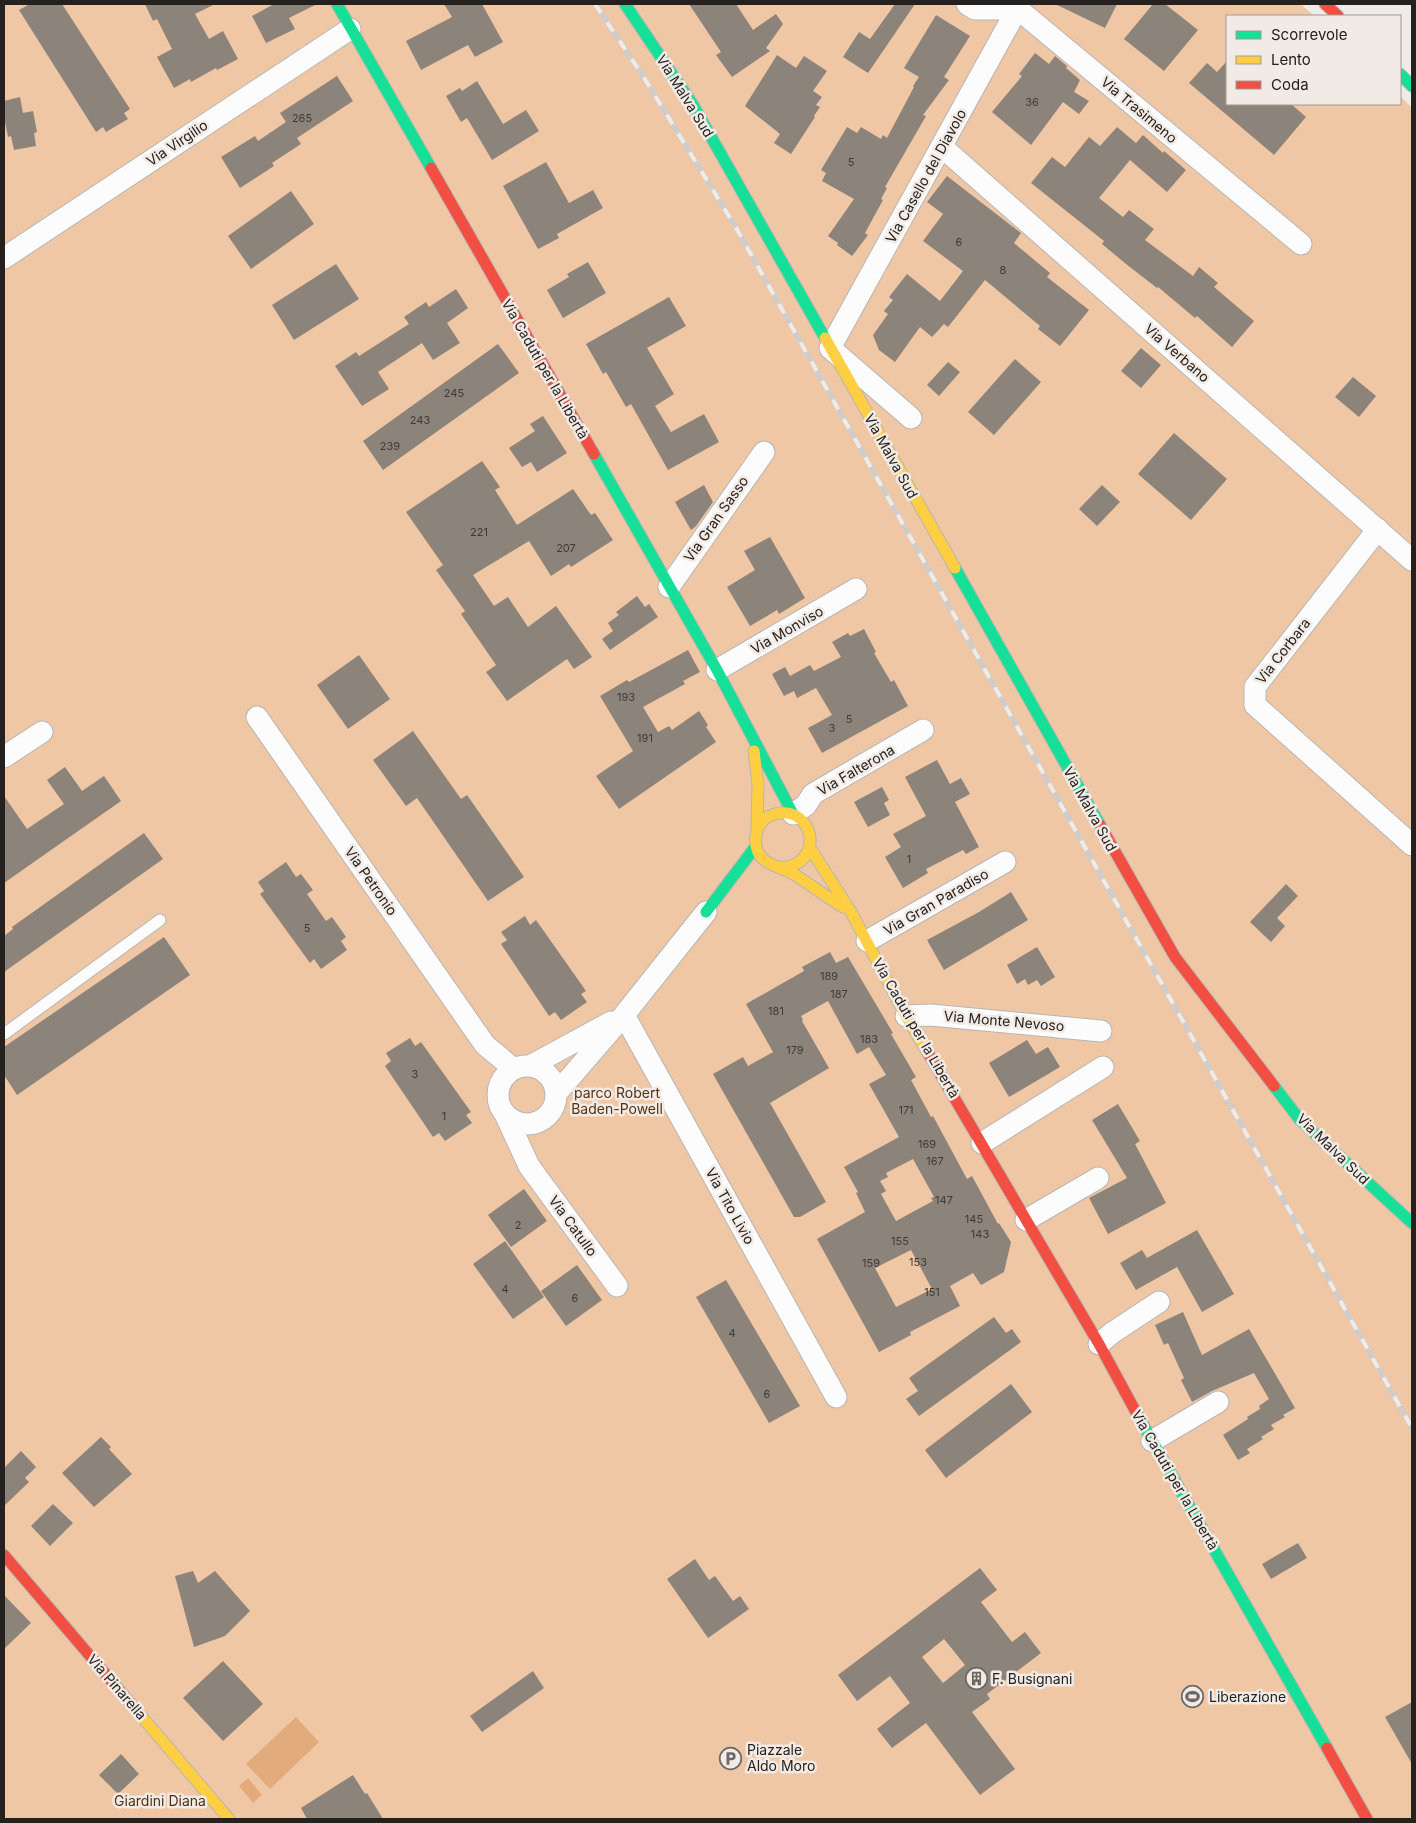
<svg xmlns="http://www.w3.org/2000/svg" width="1416" height="1823" font-family="Inter,sans-serif">
	<style>
		.green { fill: #f0c7a5 }
		.water { fill: #e1ab7b }
		.building { fill: #8c837a; fill-rule: evenodd }
		.lines { fill: none; stroke-linecap: round; stroke-linejoin: round }
		.lane-casing { stroke: #b8b5b3; stroke-width: 13 }
		.street-casing { stroke: #b8b5b3; stroke-width: 23 }
		.fast-casing { stroke: #b8b5b3; stroke-width: 13 }
		.slow-casing { stroke: #b8b5b3; stroke-width: 13 }
		.jam-casing { stroke: #b8b5b3; stroke-width: 13 }
		.lane { stroke: #fcfcfc; stroke-width: 11 }
		.street { stroke: #fcfcfc; stroke-width: 21 }
		.fast { stroke: #16e098; stroke-width: 11 }
		.slow { stroke: #ffcf43; stroke-width: 11 }
		.jam { stroke: #f24e42; stroke-width: 11 }
		.rail-casing { stroke: #cfcdcc; stroke-width: 5.5 }
		.rail { stroke: #f2eae4; stroke-width: 4; stroke-dasharray: 11; stroke-linecap: butt }
		.labels { text-anchor: middle; stroke-width: 5; stroke-linejoin: round; paint-order: stroke }
		.number-label { font-size: 11px; fill: #3e3a36 }
		.street-label { font-size: 14px; fill: #24211f; stroke: #f2eae4 }
		.park-label { font-size: 14px; fill: #523216; stroke: #f2eae4 }
		.poi-label { font-size: 14px; fill: #24211f; stroke: #f2eae4; text-anchor: start }
	</style>
	<rect width="100%" height="100%" fill="#eeebe8"/>
	<!-- green -->
	<path class="green" d="M4,4h1297l13,12h-87v88h173v-8l12,12v1711h-1408z"/>
	<!-- water -->
	<path class="water" d="M296,1717l23,25 -49,47 -24,-25z
		M248,1778l14,17 -9,8 -14,-17z"/>
	<!-- building -->
	<path class="building" d="M30,4h32l68,105 -6,4 4,6 -22,13 -3,-5 -7,5 -77,-122z
		M145,4h70l-20,10 14,25 14,-8 15,28 -21,11 -1,-2 -25,14 -1,-3 -16,9 -17,-31 15,-8 -15,-30 -4,2z
		M274,4h43l-28,14 6,11 -29,14 -14,-27z
		M444,4h38l21,38 -28,15 -7,-12 -47,25 -15,-29 46,-24z
		M689,4h47l17,26 23,-16 7,10 -17,24 4,3 -38,26 -16,-22 5,-3z
		M895,4h20l-47,69 -25,-16 16,-25 11,7z
		M1055,4h62l-12,24z
		M1153,4h12l33,26 -34,41 -40,-32z
		M936,15l34,21 -26,41 5,3 -26,35 3,1 -41,71 2,1 -6,11 2,1 -18,33 3,2 -16,21 -15,-11 1,-2 -10,-7 26,-37 -32,-18 4,-8 -5,-3 26,-43 10,6 4,-6 20,12 2,-4 4,3 27,-51 -1,-1 6,-9 -15,-9z
		M1035,53l14,11 6,-8 12,10 -1,2 14,12 -6,12 15,9 -10,13 -16,-12 -32,43 -39,-33 30,-36 -3,-2z
		M777,55l19,13 8,-12 23,15 -14,20 9,6 -6,8 4,2 -6,9 1,1 -24,37 -17,-11 6,-9 -35,-28z
		M1227,61v43h64l15,13 -32,38 -85,-72 18,-20 10,9z
		M337,76l16,25 -56,37 4,6 -29,19 2,3 -34,22 -19,-31 34,-21 3,5 28,-19 -6,-9z
		M477,81l26,43 23,-14 13,21 -47,29 -25,-42 -6,4 -15,-26 14,-8 2,3z
		M20,97l3,16 10,-2 4,21 -3,1 2,13 -22,4 -3,-14 -3,1 -4,-20v-16z
		M1117,127l19,16 7,-8 20,18 1,-2 22,19 -19,22 -37,-32 -31,38 24,19 6,-7 25,19 -9,11 48,36 6,-9 19,16 -4,4 40,34 -22,26 -35,-31 -2,2 -37,-31 -1,1 -31,-24 -24,-20 2,-3 -73,-58 21,-26 13,10 24,-30 11,9z
		M546,162l23,41 24,-13 10,18 -46,26 2,4 -21,11 -35,-63z
		M947,176l74,57 -7,10 36,30 -3,4 42,33 -29,36 -22,-17 2,-3 -55,-46 -37,47 -4,-3 -12,13 -12,-10 -25,35 -16,-12 -6,-15 15,-21 -4,-3 9,-11 -4,-3 18,-23 33,27 23,-30 -40,-30 20,-27 -16,-12z
		M291,191l23,33 -63,45 -23,-33z
		M588,262l18,31 -43,25 -16,-28 22,-13 -2,-3z
		M336,264l23,35 -65,41 -22,-35z
		M456,289l12,19 -21,15 13,20 -27,17 -11,-17 -44,29 11,17 -27,17 -27,-40 21,-14 3,4 50,-32 -5,-7 22,-15 3,5z
		M669,297l17,29 -39,22 27,46 -19,12 16,26 33,-18 15,28 -51,28 -37,-66 -5,3 -20,-35 -3,2 -17,-30z
		M498,344l21,29 -136,97 -20,-29z
		M1141,348l20,17 -20,23 -20,-17z
		M1015,359l26,23 -47,53 -26,-23z
		M948,362l12,10 -21,24 -12,-11z
		M1353,377l23,19 -17,21 -24,-20z
		M543,416l24,37 -30,19 -6,-10 -9,5 -13,-19 26,-17 -5,-7z
		M1174,433l53,46 -36,41 -53,-46z
		M482,461l18,26 -5,3 22,35 56,-36 18,26 4,-2 18,27 -42,27 -2,-3 -18,12 -22,-35 -56,34 21,31 14,-9 20,30 28,-21 36,51 -18,12 -7,-10 -60,42 -21,-29 10,-7 -35,-51 4,-3 -29,-41 7,-5 -37,-53z
		M704,485l9,17 -17,24 -5,4 -16,-28z
		M1102,485l18,17 -23,24 -18,-17z
		M770,537l35,61 -26,16 -2,-4 -27,16 -23,-39 28,-17 -11,-19z
		M637,596l8,11 4,-3 9,13 -48,33 -8,-11 11,-8 -5,-8 11,-8 -3,-3z
		M864,629l12,23 -2,1 17,29 3,-2 14,26 -86,47 -14,-25 24,-13 -16,-27 -19,10 -3,-7 -10,5 -12,-22 13,-7 5,9 20,-11 4,6 27,-14 -9,-15 16,-9 2,3z
		M688,650l12,22 -17,9 2,3 -42,23 15,25 11,-6 3,4 27,-19 9,14 -2,2 10,15 -97,67 -23,-33 37,-25 -33,-55 27,-16 2,2z
		M359,655l31,44 -42,30 -31,-44z
		M413,731l48,68 6,-4 57,82 -36,24 -71,-103 -11,8 -33,-46z
		M937,760l13,24 11,-6 9,16 -15,8 24,45 -13,7 -3,-4 -37,19 2,4 -25,15 -18,-31 16,-10 -8,-13 33,-18 -21,-39z
		M65,767l17,24 22,-15 17,25 -117,82v-87l23,33 37,-25 -17,-24z
		M882,787l7,13 -5,3 6,12 -22,12 -14,-25z
		M144,833l19,26 -159,113v-36l9,-7 -1,-2z
		M286,862l10,15 5,-3 12,16 -6,4 19,27 6,-4 14,20 -5,4 6,9 -26,19 -7,-10 -4,4 -50,-69 4,-3 -6,-9z
		M1286,884l12,12 -21,22 8,8 -14,16 -21,-20z
		M1011,892l17,28 -84,50 -17,-30 52,-28z
		M525,916l5,9 6,-5 50,71 -5,3 6,8 -26,18 -6,-8 -6,4 -48,-72 6,-4 -6,-8z
		M164,937l26,38 -173,120 -13,-20v-28z
		M1037,947l18,30 -14,9 -4,-6 -9,5 -3,-6 -8,5 -10,-19z
		M830,952l6,11 12,-6 45,76 -2,1 25,43 -5,3 20,37 2,-1 34,63 5,-3 26,48 1,-1 12,19 -7,30 -23,13 -8,-12 -23,13 10,20 -50,26 1,3 -32,17 -62,-113 48,-27 -9,-19 2,-1 -14,-25 55,-30 -30,-53 17,-9 -17,-28 -12,7 -29,-53 -27,15 2,4 -1,1 27,47 -59,35 56,99 -26,15h-6l-81,-143 30,-17 5,9 25,-14 -27,-48 58,-33 -2,-4zM913,1159l21,38 -3,1 2,3 -37,20 -15,-27 5,-3 -6,-10 8,-4 -2,-4zM911,1250l21,39 -36,18 -21,-39z
		M410,1038l5,8 6,-4 50,70 -5,3 6,8 -27,18 -6,-8 -6,4 -48,-71 6,-5 -5,-8z
		M1027,1040l9,14 12,-7 12,20 -51,30 -20,-34z
		M1118,1104l22,37 -5,3 31,59 -58,31 -19,-36 38,-20 -35,-58z
		M524,1189l23,32 -36,26 -23,-32z
		M1197,1230l37,64 -32,18 -25,-45 -41,23 -16,-27 22,-13 5,8z
		M505,1241l39,56 -31,22 -40,-55z
		M577,1265l25,35 -36,26 -25,-35z
		M726,1280l74,126 -31,17 -73,-126z
		M1183,1312l19,43 47,-26 46,79 -12,7 2,2 -14,8 3,4 -13,8 2,2 -16,10 3,4 -12,7 -15,-25 25,-16 -1,-2 13,-8 -1,-3 10,-7 -15,-26 -42,18 -20,11 -11,-22 3,-2 -16,-35 -4,2 -9,-20z
		M994,1317l12,16 6,-4 9,13 -102,74 -13,-17 12,-8 -9,-13z
		M1011,1384l21,28 -86,66 -21,-28z
		M101,1437l10,10 -2,2 23,25 -38,33 -32,-34z
		M21,1451l15,16 -11,11 4,4 -25,24v-38z
		M53,1504l20,19 -23,23 -19,-20z
		M1298,1543l9,15 -36,21 -9,-15z
		M695,1559l14,21 6,-4 18,25 7,-5 9,13 -41,29 -41,-59z
		M980,1568l17,22 -16,12 31,40 13,-10 16,21 -54,41 3,5 -18,13 43,57 -35,26 -54,-72 -34,25 -15,-19 33,-26 -20,-27 -33,25 -19,-26zM944,1639l21,26 -22,18 -21,-26z
		M193,1571l5,12 17,-12 35,40 -25,25 -31,11 -19,-71z
		M4,1595l27,28 -27,26z
		M223,1661l40,43 -40,37 -40,-43z
		M533,1671l11,17 -62,44 -12,-16z
		M1412,1702v62l-27,-47z
		M121,1754l18,20 -21,20 -19,-19z
		M353,1775l12,19 2,-1 16,26h-76l-6,-11z"/>
	<g class="lines">
		<defs>
			<path id="lane" d="M4,1034l156,-114"/>
			<path id="street" d="M967,4l8,5h43l283,235
				M942,147l470,413
				M4,258l346,-229
				M911,418l-81,-70 190,-344
				M1378,529l-123,158v18l157,140
				M669,587l95,-135
				M717,670l139,-81
				M257,717l228,328 29,24
				M4,757l38,-25
				M793,814l13,-9 7,-11 110,-64
				M867,941l138,-79
				M624,1015l212,382
				M906,1016l25,-1 170,16
				M530,1066l81,-44
				M498 1095a29 29 0 1 1 58 0a29 29 0 1 1-58 0Z
				M556,1094l68,-79 82,-103
				M505,1114l24,52 88,120
				M982,1143l121,-76
				M1026,1220l72,-42
				M1099,1344l13,-11 47,-31
				M1152,1441l66,-39"/>
			<path id="fast" d="M337,4l94,164
				M625,4l68,101 132,233
				M1400,74l12,12
				M594,454l123,216 76,144
				M955,568l145,257
				M706,912l50,-66
				M1274,1086l26,34 112,103
				M1137,1414l190,334"/>
			<path id="slow" d="M825,338l130,230
				M754,751l4,33 -1,47
				M810,848l41,64 55,104 22,37
				M781,868c5,-1 11,-2 15,-4 28,-16 11,-59 -21,-50 -8,2 -14,7 -17,14 -4,10 -3,21 3,29 7,8 21,11 31,16 17,11 34,23 51,34
				M137,1711l92,108"/>
			<path id="jam" d="M1325,4l13,12
				M431,168l163,286
				M1100,825l75,132 99,129
				M928,1053l171,291 38,70
				M4,1555l133,156
				M1327,1748l40,71"/>
		</defs>
		<!-- lane casing -->
		<use href="#lane" class="lane-casing"/>
		<!-- street casing -->
		<use href="#street" class="street-casing"/>
		<!-- fast casing -->
		<use href="#fast" class="fast-casing"/>
		<!-- slow casing -->
		<use href="#slow" class="slow-casing"/>
		<!-- jam casing -->
		<use href="#jam" class="jam-casing"/>
		<!-- lane -->
		<use href="#lane" class="lane"/>
		<!-- street -->
		<use href="#street" class="street"/>
		<!-- fast -->
		<use href="#fast" class="fast"/>
		<!-- slow -->
		<use href="#slow" class="slow"/>
		<!-- jam -->
		<use href="#jam" class="jam"/>
		<defs>
			<path id="rail" d="M595,4l48,72 92,150 677,1202"/>
		</defs>
		<!-- rail casing -->
		<use href="#rail" class="rail-casing"/>
		<!-- rail -->
		<use href="#rail" class="rail"/>
	</g>
	<!-- icons -->
	<defs>
		<symbol id="building-ring" viewBox="-11 -11 22 22"><circle r="9.5" fill="#f2eae4" stroke="#6b6865" stroke-width="1.5"/><path d="M-4-6H4V6H1V3H-1V6H-4ZM-2.5-4.3h1.7v1.8h-1.7ZM.8-4.3h1.7v1.8H.8ZM-2.5-1h1.7V.8h-1.7ZM.8-1h1.7V.8H.8Z" fill="#6b6865"/></symbol>
		<symbol id="stadium-ring" viewBox="-11 -11 22 22"><circle r="9.5" fill="#f2eae4" stroke="#6b6865" stroke-width="1.5"/><path d="M0-5a6.5 5 0 1 0 0 10a6.5 5 0 1 0 0-10ZM-3.5-1.8h7v3.6h-7Z" fill="#6b6865"/></symbol>
		<symbol id="parking-ring" viewBox="-11 -11 22 22"><circle r="9.5" fill="#f2eae4" stroke="#6b6865" stroke-width="1.5"/><path d="M-3.5-5.5H1a3.5 3.5 0 0 1 0 7H-1V5.5H-3.5ZM-1-3.4V-.6H.8a1.4 1.4 0 0 0 0-2.8Z" fill="#6b6865"/></symbol>
	</defs>
	<g fill-rule="evenodd">
		<use href="#building-ring" x="964" y="1666" width="25" height="25"/>
		<use href="#stadium-ring" x="1180" y="1684" width="25" height="25"/>
		<use href="#parking-ring" x="718" y="1746" width="25" height="25"/>
	</g>
	<g class="labels">
		<!-- number labels -->
		<g class="number-label">
			<text x="1032" y="106">36</text>
			<text x="302" y="122">265</text>
			<text x="851" y="166">5</text>
			<text x="959" y="246">6</text>
			<text x="1003" y="274">8</text>
			<text x="454" y="397">245</text>
			<text x="420" y="424">243</text>
			<text x="390" y="450">239</text>
			<text x="479" y="536">221</text>
			<text x="566" y="552">207</text>
			<text x="626" y="701">193</text>
			<text x="849" y="723">5</text>
			<text x="832" y="732">3</text>
			<text x="645" y="742">191</text>
			<text x="909" y="863">1</text>
			<text x="307" y="932">5</text>
			<text x="829" y="980">189</text>
			<text x="839" y="998">187</text>
			<text x="776" y="1015">181</text>
			<text x="869" y="1043">183</text>
			<text x="795" y="1054">179</text>
			<text x="415" y="1078">3</text>
			<text x="906" y="1114">171</text>
			<text x="444" y="1120">1</text>
			<text x="927" y="1148">169</text>
			<text x="935" y="1165">167</text>
			<text x="944" y="1204">147</text>
			<text x="974" y="1223">145</text>
			<text x="518" y="1229">2</text>
			<text x="980" y="1238">143</text>
			<text x="900" y="1245">155</text>
			<text x="918" y="1266">153</text>
			<text x="871" y="1267">159</text>
			<text x="505" y="1293">4</text>
			<text x="932" y="1296">151</text>
			<text x="575" y="1302">6</text>
			<text x="732" y="1337">4</text>
			<text x="767" y="1398">6</text>
		</g>
		<!-- street labels -->
		<g class="street-label">
			<text transform="translate(685 96) rotate(58)" y="5">Via Malva Sud</text>
			<text transform="translate(1139 110) rotate(40)" y="5">Via Trasimeno</text>
			<text transform="translate(177 143) rotate(-34)" y="5">Via Virgilio</text>
			<text transform="translate(926 176) rotate(-61)" y="5">Via Casello del Diavolo</text>
			<text transform="translate(1177 353) rotate(41)" y="5">Via Verbano</text>
			<text transform="translate(545 369) rotate(60)" y="5">Via Caduti per la Libertà</text>
			<text transform="translate(891 456) rotate(61)" y="5">Via Malva Sud</text>
			<text transform="translate(716 519) rotate(-55)" y="5">Via Gran Sasso</text>
			<text transform="translate(787 630) rotate(-30)" y="5">Via Monviso</text>
			<text transform="translate(1283 651) rotate(-52)" y="5">Via Corbara</text>
			<text transform="translate(856 770) rotate(-30)" y="5">Via Falterona</text>
			<text transform="translate(1090 809) rotate(61)" y="5">Via Malva Sud</text>
			<text transform="translate(371 881) rotate(55)" y="5">Via Petronio</text>
			<text transform="translate(936 902) rotate(-30)" y="5">Via Gran Paradiso</text>
			<text transform="translate(1004 1021) rotate(5)" y="5">Via Monte Nevoso</text>
			<text transform="translate(916 1028) rotate(60)" y="5">Via Caduti per la Libertà</text>
			<text transform="translate(1333 1149) rotate(44)" y="5">Via Malva Sud</text>
			<text transform="translate(730 1206) rotate(61)" y="5">Via Tito Livio</text>
			<text transform="translate(573 1226) rotate(54)" y="5">Via Catullo</text>
			<text transform="translate(1175 1480) rotate(60)" y="5">Via Caduti per la Libertà</text>
			<text transform="translate(117 1687) rotate(49)" y="5">Via Pinarella</text>
		</g>
		<!-- park labels -->
		<g class="park-label">
			<text x="617" y="1098">parco Robert<tspan x="617" dy="16">Baden-Powell</tspan></text>
			<text x="160" y="1806">Giardini Diana</text>
		</g>
		<!-- poi labels -->
		<g class="poi-label">
			<text x="992" y="1684">F. Busignani</text>
			<text x="1209" y="1702">Liberazione</text>
			<text x="747" y="1755">Piazzale<tspan x="747" dy="16">Aldo Moro</tspan></text>
		</g>
	</g>
	<!-- border -->
	<rect width="1416" height="1823" fill="none" stroke="#24211f" stroke-width="10"/>
	<!-- legend -->
	<rect x="1226" y="15" width="175" height="90" fill="#f2eae4" stroke="#a09a95"/>
	<rect x="1236" y="31" width="25" height="8" fill="#16e098" stroke="#a09a95"/>
	<text x="1271" y="40" font-size="15" fill="#24211f">Scorrevole</text>
	<rect x="1236" y="56" width="25" height="8" fill="#ffcf43" stroke="#a09a95"/>
	<text x="1271" y="65" font-size="15" fill="#24211f">Lento</text>
	<rect x="1236" y="81" width="25" height="8" fill="#f24e42" stroke="#a09a95"/>
	<text x="1271" y="90" font-size="15" fill="#24211f">Coda</text>
</svg>
